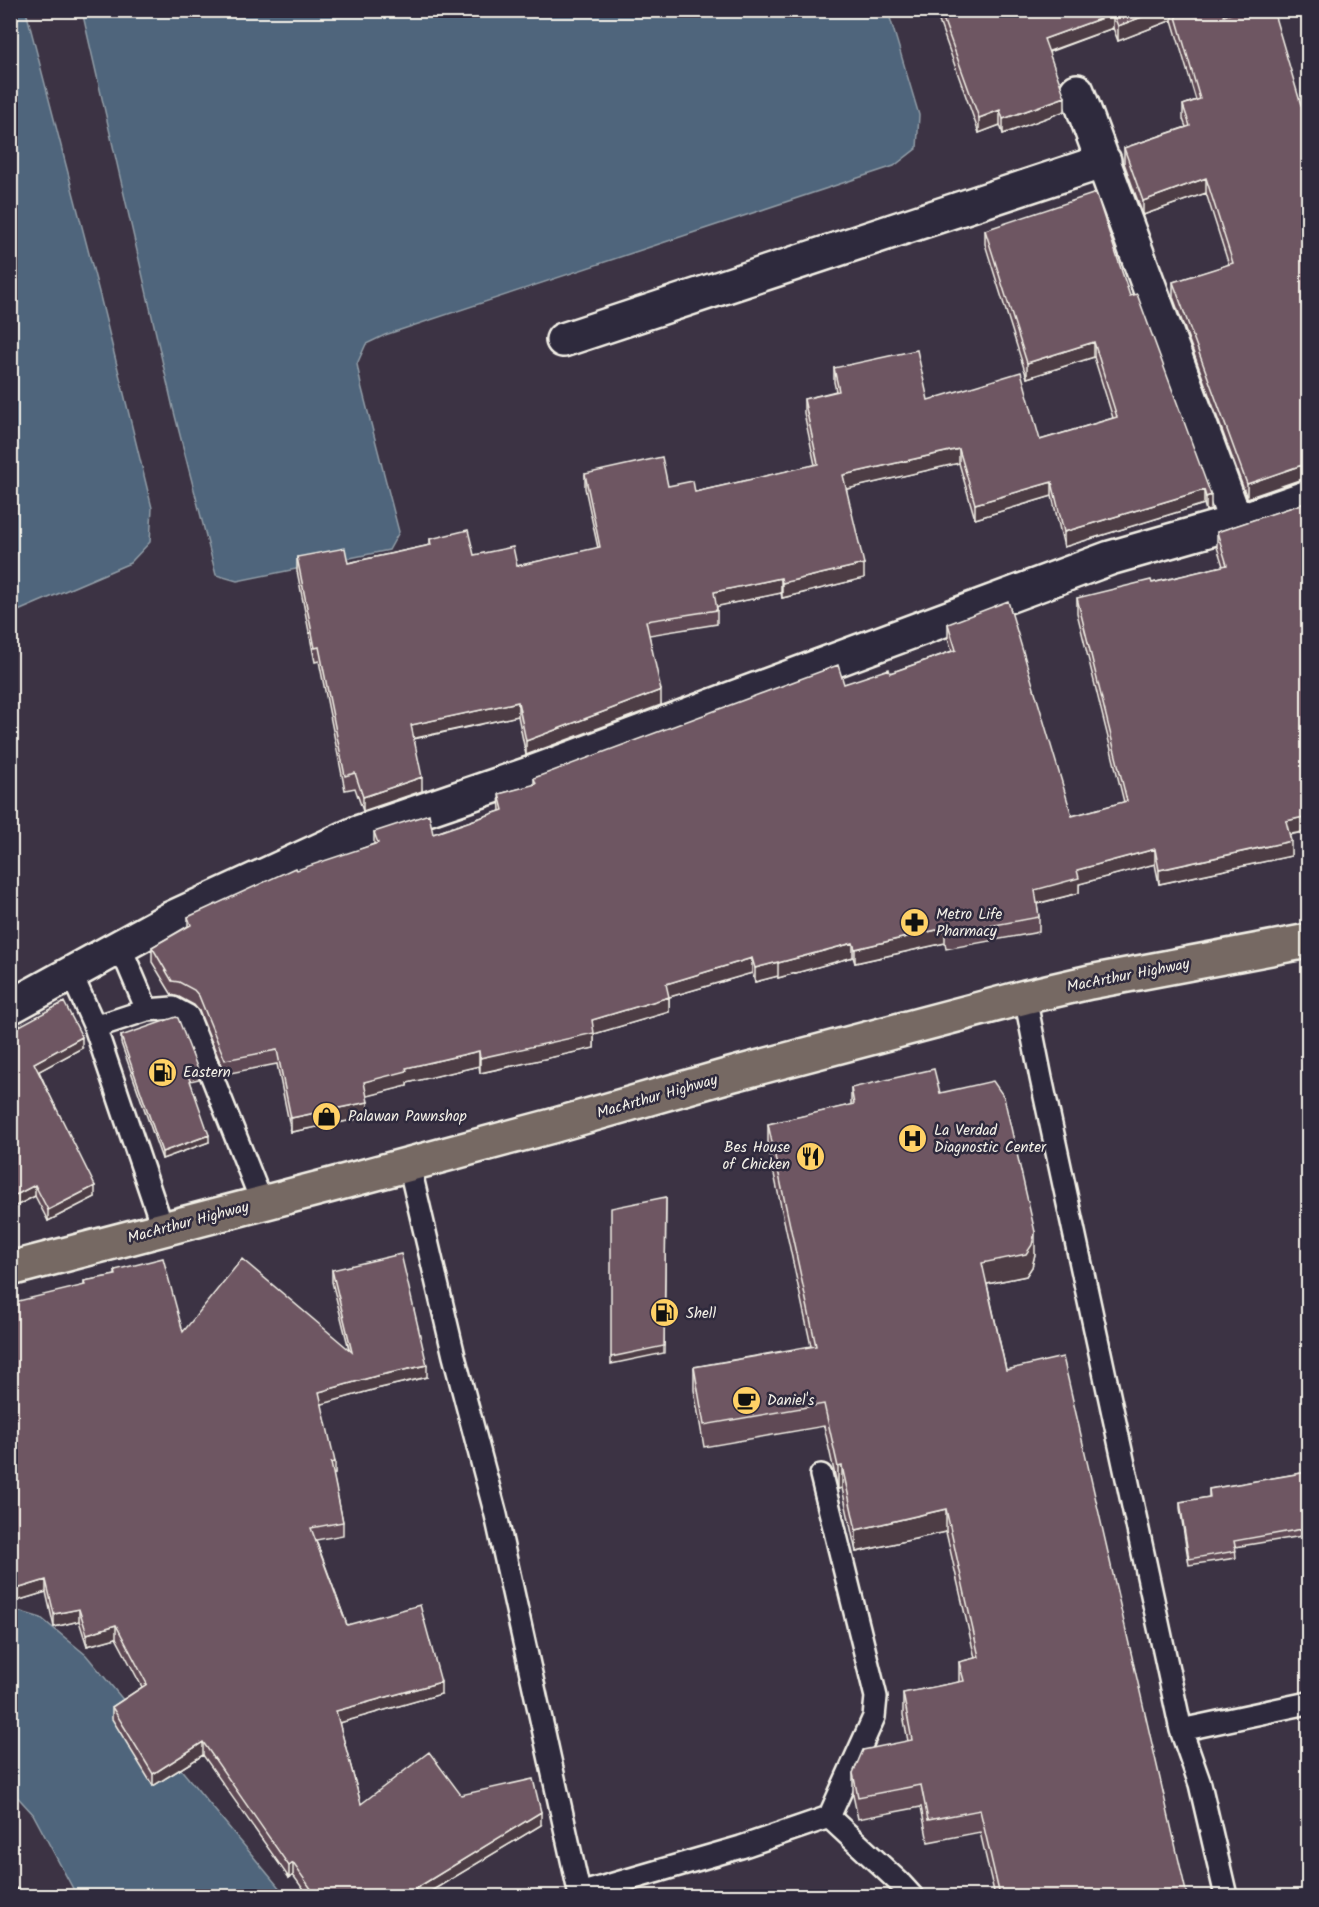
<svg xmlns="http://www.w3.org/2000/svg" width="1319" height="1907" font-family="Kalam,sans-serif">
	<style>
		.water { fill: #4f657b; stroke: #919da7; stroke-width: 1.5 }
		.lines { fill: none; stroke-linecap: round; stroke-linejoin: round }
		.service-casing { stroke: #f4f1e8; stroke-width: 26 }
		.minor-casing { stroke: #f4f1e8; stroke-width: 38 }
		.trunk-casing { stroke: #f4f1e8; stroke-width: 38 }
		.service { stroke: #2f2a3d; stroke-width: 21 }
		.minor { stroke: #2f2a3d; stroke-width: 33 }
		.trunk { stroke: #766964; stroke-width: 33 }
		.wall { fill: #5f4a54; stroke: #f4f1e8; stroke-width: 1.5 }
		.shaded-wall { fill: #4d3c45; stroke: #f4f1e8; stroke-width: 1.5 }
		.building { fill: #6e5662; stroke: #f4f1e8; stroke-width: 1.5 }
		.labels { text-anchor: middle; stroke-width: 5; stroke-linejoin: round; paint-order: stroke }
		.poi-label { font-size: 15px; fill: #f4f1e8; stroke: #2f2a3d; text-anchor: start }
		.street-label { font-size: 15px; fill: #f4f1e8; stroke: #2f2a3d }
	</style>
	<rect width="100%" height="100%" fill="#3c3344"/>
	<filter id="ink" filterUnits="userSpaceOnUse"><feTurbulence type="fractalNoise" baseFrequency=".0167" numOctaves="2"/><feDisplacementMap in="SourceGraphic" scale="12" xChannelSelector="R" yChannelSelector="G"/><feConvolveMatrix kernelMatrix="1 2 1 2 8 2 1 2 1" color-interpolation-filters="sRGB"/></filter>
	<g filter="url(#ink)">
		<!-- water -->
		<path class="water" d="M10,11h16l74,285 52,212 -2,34 -20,21 -119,51z
			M82,11h806l31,104 -2,33 -23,18 -509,169 -19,9 -9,20 4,21 38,147 -10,18 -152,31 -21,-6 -43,-167z
			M11,1609l30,9 45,37 200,241h-209l-44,-82 -22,-24z"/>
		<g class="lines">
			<defs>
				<path id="service" d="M120,946l27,64
					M71,973l24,54 68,202
					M1025,997l16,81 140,652
					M95,1027l52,-17 26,-2 15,8 74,187
					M409,1164l45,192 42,159 84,381
					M821,1475l55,222 -2,20 -45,100 72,67 11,12
					M579,1894l162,-47 88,-30
					M1226,1896l-26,-112 -19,-54 127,-27"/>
				<path id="minor" d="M1077,91l159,431
					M563,340l541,-179
					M10,1007l162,-89 185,-85 172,-59 581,-216 126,-36 72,-25"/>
				<path id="trunk" d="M10,1269l318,-83 224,-60 178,-51 295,-78 65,-15 218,-41"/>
			</defs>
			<!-- service casing -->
			<use href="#service" class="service-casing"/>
			<!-- minor casing -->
			<use href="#minor" class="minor-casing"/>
			<!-- trunk casing -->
			<use href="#trunk" class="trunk-casing"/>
			<!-- service -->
			<use href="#service" class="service"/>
			<!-- minor -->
			<use href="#minor" class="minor"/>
			<!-- trunk -->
			<use href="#trunk" class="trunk"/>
		</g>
		<!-- wall -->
		<path class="wall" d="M935,10h287l2,6 77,89 7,-2v376h-6l-55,19 -74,-201v-15l56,-17 -23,-72 -63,22 -19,-52v-15l62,-21 -3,-8v-14l13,-5 -24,-80 -54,21 -5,-13 -64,24 16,59 -62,23 -3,-9 -21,8z
			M985,230l145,66 81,214 -5,1 -2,-7 -140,43 -12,-51 -77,23 -16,-56 -113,26 18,89 -82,20 -1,-5 -64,13v18l-68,11 12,70 -135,50 -8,-39 -104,23 8,52 -59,20 -8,-23 -10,2 -26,-129 -4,1 -18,-91v-14l51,6 82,-18v-6l44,16 43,11 81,-18 -13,-60v-14l83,12 27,6 120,-27 -11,-52v-14l32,-8 -2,-9v-14l94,32 112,40 73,-22 -19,-61 -67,21 -42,-134z
			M1308,502v329l-19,4 2,21 -132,28 -4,-20 -76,20v9l-42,11 2,13v15l-93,17 -1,-6 -90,20 -2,-6 -75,21v-2l-23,6 -3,-9 -83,24v15l-75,22v14l-114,25 -1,-7 -72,17v3l-41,10 2,21 -77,15 -14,-68 -52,10 -26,-63 -5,-6 -15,-8 -7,-2 -20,-33v-15l36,-21v-9l186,-73v-12l59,2 67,-23 -1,-17 35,-9v-7l310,-94 46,-11 62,-22 -4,-13v-14l124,192 52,-14 -47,-189v-15l75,-15 71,-17 -6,-19v-15z
			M10,1026l4,3 68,19 -43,23 56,126 -47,24 -13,-25 -25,13z
			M121,1036l78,36v7l-9,2 19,61 -47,17 -41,-116z
			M851,1088l89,5 95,161 -3,13 -6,9 -39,8 19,86 181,526h-192l-15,-64 -52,10 -7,-35 -63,12 -5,-24v-22l55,-32 -5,-26v-22l56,-11v-20l16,-4 -29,-126 -90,20 -14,-64 -4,1 -14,-63 -120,21 -10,-57v-23l117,-21 -43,-200v-22l83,-19z
			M115,1270l68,62 166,17 -17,-67v-12l95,107 -51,12 -55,15 14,70 -2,1 10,47v13l-27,5 31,85 94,69 -102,29 22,81 100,-9 80,30 -118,71h-115l-15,-21 -4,3 -86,-123 -50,31 -41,-67v-12l30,-20 -26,-49 -29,8 -8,-25 -25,6 -8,-35 -36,11 74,-318v-4l31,-6z
			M1308,1472v63l-73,12 1,11 -47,7 -9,-57v-6l29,-5v-8z"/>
		<!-- shaded-wall -->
		<path class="shaded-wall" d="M1160,10h12v10l-54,21v-15z
			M1113,14v14l-69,25v-14z
			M1065,97v14l-62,23v-15z
			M1000,110v15l-21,8v-15z
			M1206,178v15l-63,22v-14z
			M1094,342v15l-67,21v-15z
			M959,449v14l-116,27v-15z
			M1302,465v14l-55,19v-14z
			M1052,482v14l-77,23v-15z
			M1204,490v14l-140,43v-15z
			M1211,495v15l-5,1v-14z
			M864,564v14l-82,20v-15z
			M781,578v15l-67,14v-15z
			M661,690v15l-135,50v-14z
			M518,702v14l-107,23v-14z
			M422,777v14l-59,20v-14z
			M1308,816v15l-22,4v-14z
			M1291,841v15l-132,28v-14z
			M1155,849v15l-76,20v9l-44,11v-14l42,-20z
			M945,928v15l-90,20v-14z
			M853,943v14l-75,21v-15z
			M752,958v15l-86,25v-14z
			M778,962v14l-23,6v-14z
			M669,997v15l-75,22v14l-114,25v-15l112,-38z
			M82,1037v11l-48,26v-11z
			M479,1051v15l-72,17v3l-43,11v-15l42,-14z
			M368,1102v15l-77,15v-14z
			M209,1135v7l-47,17v-7z
			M35,1185v11l-25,13v-11z
			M95,1186v11l-47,24v-11z
			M666,1197l-2,156 -53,11v-7z
			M1035,1232v22l-3,13 -6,9 -44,9v-22z
			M427,1365v12l-51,12 -57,16v-13l57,-16z
			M335,1462v12l-4,1v-12z
			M842,1466v22l-4,1v-22z
			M946,1509v23l-90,20v-22z
			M46,1580v12l-36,11v-12z
			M79,1609v12l-25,6v-13z
			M116,1625v13l-29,8v-12z
			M441,1682v12l-105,30v-13z
			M203,1742v13l-50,31v-12z
			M541,1812v13l-118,71h-8v-7z
			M293,1863v12l-4,3v-12z"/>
		<!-- building -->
		<path class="building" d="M940,10h220l-42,16 -5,-12 -69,25 21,58 -62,22 -3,-9 -21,8z
			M1174,10h48l2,6 18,-6h31l28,95 7,-2v361l-6,1 -55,19 -74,-202 60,-19 -27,-85 -63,23 -19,-53 66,-22 -7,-21 17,-6z
			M1096,193l34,103 7,-2 74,201 -5,2 -2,-7 -140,42 -12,-50 -77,22 -16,-55 -116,26 21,89 -82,19 -1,-5 -67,14 3,18 -71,11 15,69 -135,51 -8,-39 -107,23 11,52 -59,20 -8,-24 -10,3 -26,-129 -4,1 -18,-91 48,-9 3,15 83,-18 -1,-6 38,-9 6,25 39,-8 4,19 83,-19 -15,-73 77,-17 6,29 25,-5 2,11 123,-28 -14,-65 35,-8 -5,-23 83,-18 11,50 93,-28 19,68 77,-23 -23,-75 -67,21 -42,-133z
			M1308,502v314l-22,5 5,20 -132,29 -4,-21 -78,21 2,8 -44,12 4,27 -93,17 -1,-6 -90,21 -2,-6 -75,20v-1l-23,6 -3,-10 -86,26 3,13 -77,23 2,13 -114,25 -1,-7 -73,17 1,3 -43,11 4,20 -77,16 -14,-68 -52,10 -26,-64 -5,-6 -15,-8 -7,-1 -20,-34 39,-22 -3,-8 107,-49 2,2 81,-27 -4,-11 55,-18 4,20 70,-24 -4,-16 37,-10 -2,-6 304,-113 6,19 45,-15 1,4 66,-23 -8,-26 60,-23 64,215 55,-15 -50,-203 74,-18 1,3 75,-18 -10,-33z
			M64,1002l18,35 -48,26 61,123 -47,24 -13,-25 -25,13v-172l2,-1 2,4z
			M176,1017l2,1 21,54 -11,3 21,60 -47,17 -41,-116z
			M934,1069l6,24 53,-12 11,16 31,135 -3,13 -6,9 -44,9 24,107 57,-13 124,539h-187l-20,-86 -52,10 -7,-35 -63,12 -5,-24 10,-23 49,-10 -9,-47 61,-12 -5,-19 20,-5 -33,-148 -90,21 -14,-64 -4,1 -14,-63 -120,21 -10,-58 122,-21 -48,-222 86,-20 -3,-16z
			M666,1197l-2,149 -53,11v-149z
			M401,1254l26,111 -51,11 -57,16 16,70 -4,1 12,59 -32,6 36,97 73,-20 21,77 -105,29 25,93 68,-52 32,43 72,-16 8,33 -126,77 5,7h-104l-23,-33 -4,3 -86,-124 -50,32 -41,-67 35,-23 -31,-59 -29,9 -8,-25 -25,5 -8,-34 -36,11v-288l75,-18 -1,-4 32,-6 -1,-5 48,-12 20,74 59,-73 110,93 -20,-82z
			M1308,1472v56l-74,13 2,10 -47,8 -9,-57 30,-5 -1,-8z
			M10,1885l21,11h-21z"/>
	</g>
	<!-- icons -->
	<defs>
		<symbol id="pharmacy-disc" viewBox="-11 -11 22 22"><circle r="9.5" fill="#ffd166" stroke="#2f2a3d"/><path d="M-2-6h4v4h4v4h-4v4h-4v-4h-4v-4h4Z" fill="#111"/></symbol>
		<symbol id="fuel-disc" viewBox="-11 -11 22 22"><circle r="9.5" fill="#ffd166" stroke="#2f2a3d"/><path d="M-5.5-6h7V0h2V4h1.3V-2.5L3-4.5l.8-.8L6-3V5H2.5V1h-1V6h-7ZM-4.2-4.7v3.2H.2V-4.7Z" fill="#111"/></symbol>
		<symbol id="shop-disc" viewBox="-11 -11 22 22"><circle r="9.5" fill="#ffd166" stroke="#2f2a3d"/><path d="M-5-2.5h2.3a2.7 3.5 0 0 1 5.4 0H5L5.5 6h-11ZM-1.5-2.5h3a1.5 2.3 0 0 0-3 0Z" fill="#111"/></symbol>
		<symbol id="hospital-disc" viewBox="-11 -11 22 22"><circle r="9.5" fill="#ffd166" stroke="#2f2a3d"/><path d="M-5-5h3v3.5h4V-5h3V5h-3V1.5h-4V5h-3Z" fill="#111"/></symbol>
		<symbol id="restaurant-disc" viewBox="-11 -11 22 22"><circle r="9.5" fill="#ffd166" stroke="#2f2a3d"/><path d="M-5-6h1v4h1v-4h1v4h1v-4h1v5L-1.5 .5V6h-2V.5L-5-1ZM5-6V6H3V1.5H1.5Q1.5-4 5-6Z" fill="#111"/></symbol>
		<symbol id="cafe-disc" viewBox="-11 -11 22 22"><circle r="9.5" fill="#ffd166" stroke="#2f2a3d"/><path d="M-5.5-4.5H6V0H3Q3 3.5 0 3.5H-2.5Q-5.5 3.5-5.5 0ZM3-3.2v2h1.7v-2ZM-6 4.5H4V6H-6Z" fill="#111"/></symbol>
	</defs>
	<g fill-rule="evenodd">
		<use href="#pharmacy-disc" x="898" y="906" width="33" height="33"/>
		<use href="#fuel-disc" x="146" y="1056" width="33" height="33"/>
		<use href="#shop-disc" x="310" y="1100" width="33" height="33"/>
		<use href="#hospital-disc" x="896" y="1122" width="33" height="33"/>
		<use href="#restaurant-disc" x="794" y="1140" width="33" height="33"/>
		<use href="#fuel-disc" x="648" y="1296" width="33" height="33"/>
		<use href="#cafe-disc" x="730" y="1384" width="33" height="33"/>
	</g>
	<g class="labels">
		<!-- poi labels -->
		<g class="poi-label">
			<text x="936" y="919">Metro Life<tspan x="936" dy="17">Pharmacy</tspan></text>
			<text x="183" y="1077">Eastern</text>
			<text x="348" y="1121">Palawan Pawnshop</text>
			<text x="934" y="1135">La Verdad<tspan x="934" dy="17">Diagnostic Center</tspan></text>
			<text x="790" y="1152" text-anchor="end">Bes House<tspan x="790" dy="17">of Chicken</tspan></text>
			<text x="686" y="1318">Shell</text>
			<text x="767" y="1405">Daniel's</text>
		</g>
		<!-- street labels -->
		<g class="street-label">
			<text transform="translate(1128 975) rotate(-11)" y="5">MacArthur Highway</text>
			<text transform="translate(657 1096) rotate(-16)" y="5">MacArthur Highway</text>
			<text transform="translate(188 1222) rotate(-15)" y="5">MacArthur Highway</text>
		</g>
	</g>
	<!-- margin -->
	<rect width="1319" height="1907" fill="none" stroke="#2f2a3d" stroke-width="36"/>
	<rect x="18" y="18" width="1283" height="1871" fill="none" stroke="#f4f1e8" stroke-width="2" filter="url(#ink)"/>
</svg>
